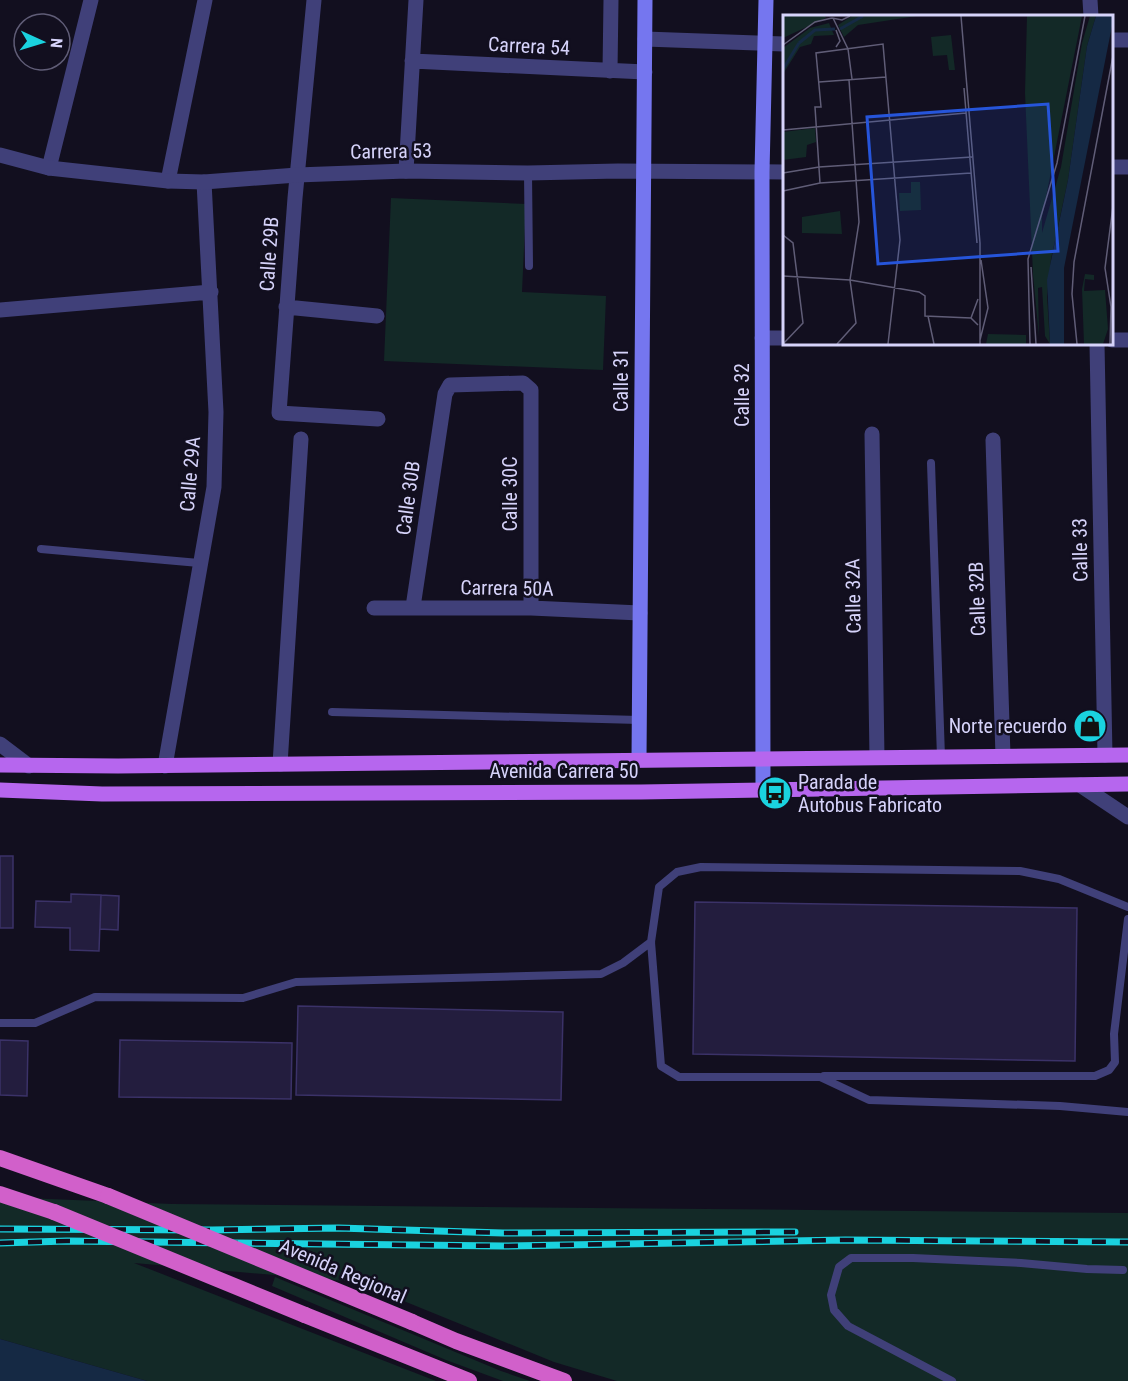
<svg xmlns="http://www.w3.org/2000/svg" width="1128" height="1381" font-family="'Roboto Condensed',sans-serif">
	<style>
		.green { fill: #132927 }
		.water { fill: #152944 }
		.building { fill: #231d3e; stroke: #3b3268; stroke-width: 1.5 }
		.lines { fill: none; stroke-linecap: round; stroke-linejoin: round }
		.service { stroke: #404079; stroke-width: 8 }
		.minor { stroke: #404079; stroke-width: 15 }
		.tertiary { stroke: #404079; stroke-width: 15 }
		.secondary { stroke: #7576ef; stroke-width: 15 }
		.primary { stroke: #b666ee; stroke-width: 15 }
		.trunk { stroke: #d160ca; stroke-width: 16 }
		.rail-casing { stroke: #1ad2df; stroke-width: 7 }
		.rail { stroke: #120f1f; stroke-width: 4.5; stroke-dasharray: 14; stroke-linecap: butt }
		.trunk-bridge { stroke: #d160ca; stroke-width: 16 }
		.labels { text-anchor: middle; stroke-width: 5; stroke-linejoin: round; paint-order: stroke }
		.street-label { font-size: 20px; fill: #d6d3fa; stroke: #120f1f }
		.poi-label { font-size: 20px; fill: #d6d3fa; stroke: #120f1f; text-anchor: end }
		.inset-river { fill: none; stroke: #152944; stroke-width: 3 }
		.inset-road { fill: none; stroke: #605d77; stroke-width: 1.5 }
		.view { fill: #2655da; fill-opacity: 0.15; stroke: #2655da; stroke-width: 3 }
		.inset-edge { fill: none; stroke: #d6d3fa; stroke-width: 3 }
	</style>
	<rect width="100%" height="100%" fill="#120f1f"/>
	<!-- green -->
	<path class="green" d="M391,198l135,6 -4,88 84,4 -3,74 -219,-9z
		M0,1197l172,7 956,9v168h-511l-63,-19 -197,-80 -223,-19 302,118h-289l-147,-42z
		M275,1277l226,94 29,10h-27l-57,-21 -174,-74z"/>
	<!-- water -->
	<path class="water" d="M0,1339l147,42h-147z"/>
	<!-- building -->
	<path class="building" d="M0,856h13v72h-13z
		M71,894l30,1 -2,56 -29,-1v-22l-35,-1 1,-26 35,1z
		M101,895l18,1 -1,34 -18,-1z
		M695,902l382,6 -2,153 -382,-7z
		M298,1006l265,6 -2,88 -265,-5z
		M0,1040l28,1 -1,55 -27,-1z
		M120,1040l172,3 -1,56 -172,-2z"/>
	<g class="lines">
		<!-- service -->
		<path class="service" d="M528,173l1,93
			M931,463l10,294
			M41,549l158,14
			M332,712l307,8
			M1128,907l-69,-28 -39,-8 -319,-4 -24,5 -18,15 -8,55 10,124 18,11h141l49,23 191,6 68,6
			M0,1023h35l60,-26 148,1 53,-16 305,-8 22,-11 28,-21
			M824,1076h271l14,-6 6,-8 -1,-28 14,-115
			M952,1381l-104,-55 -14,-16 -3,-15 8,-28 12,-9h62l108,5 66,6 36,1"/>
		<!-- minor -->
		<path class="minor" d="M314,0l-19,198 -16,215 99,6
			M645,39l139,5
			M1112,40h16
			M412,61l233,11
			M610,71l1,-71
			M49,168l42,-168
			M406,171l10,-171
			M168,181l37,-181
			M286,307l91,9
			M0,310l211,-18
			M762,338h22
			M1112,340h16
			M872,434l5,323
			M993,440l10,316
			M413,607l32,-213 5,-9 73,-2 8,7v218
			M374,608h157l109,5
			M0,744l29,22
			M280,764l21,-325
			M165,766l49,-279 2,-75 -12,-230
			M1080,785l48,32"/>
		<!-- tertiary -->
		<path class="tertiary" d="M1090,0l1,16
			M0,155l49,13 119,13 36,1 93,-7 109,-4 122,2 90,-2 166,1
			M1112,167h16
			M1097,344l8,411"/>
		<!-- secondary -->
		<path class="secondary" d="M639,760l6,-760
			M763,790l-1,-618 4,-172"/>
		<!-- primary -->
		<path class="primary" d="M0,765l118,1 1010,-11
			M0,790l102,4 539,-2 487,-8"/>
		<!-- trunk -->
		<path class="trunk" d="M0,1158l108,38
			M0,1194l54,18
			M305,1315l164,66
			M412,1322l44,19 108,40"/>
		<defs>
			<path id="rail" d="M0,1229l212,1 126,-2 165,5 292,-1
				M0,1243l67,-2 437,5 341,-6 283,2"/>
		</defs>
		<!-- rail casing -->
		<use href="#rail" class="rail-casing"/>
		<!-- rail -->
		<use href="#rail" class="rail"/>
		<!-- trunk-bridge -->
		<path class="trunk-bridge" d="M108,1196l304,126
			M54,1212l251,103"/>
	</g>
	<!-- icons -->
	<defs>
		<symbol id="shop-disc" viewBox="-11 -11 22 22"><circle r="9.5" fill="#1ad2df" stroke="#120f1f"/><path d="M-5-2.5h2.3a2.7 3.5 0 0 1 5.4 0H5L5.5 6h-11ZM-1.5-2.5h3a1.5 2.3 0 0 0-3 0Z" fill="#111"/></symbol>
		<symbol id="bus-disc" viewBox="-11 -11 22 22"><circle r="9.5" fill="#1ad2df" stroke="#120f1f"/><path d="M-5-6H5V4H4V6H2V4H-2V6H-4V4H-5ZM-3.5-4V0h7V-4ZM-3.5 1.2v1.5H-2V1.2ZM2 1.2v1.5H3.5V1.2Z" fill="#111"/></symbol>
	</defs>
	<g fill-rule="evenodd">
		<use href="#shop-disc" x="1071" y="707" width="38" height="38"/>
		<use href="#bus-disc" x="756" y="774" width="38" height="38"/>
	</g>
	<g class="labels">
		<!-- street labels -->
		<g class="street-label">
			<text transform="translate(529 46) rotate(3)" y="7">Carrera 54</text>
			<text transform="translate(391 151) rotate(-1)" y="7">Carrera 53</text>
			<text transform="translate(269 254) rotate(-86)" y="7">Calle 29B</text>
			<text transform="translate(621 380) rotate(-90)" y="7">Calle 31</text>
			<text transform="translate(742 395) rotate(-90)" y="7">Calle 32</text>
			<text transform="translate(190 474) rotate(-85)" y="7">Calle 29A</text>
			<text transform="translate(510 494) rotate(-90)" y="7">Calle 30C</text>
			<text transform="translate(408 498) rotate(-82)" y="7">Calle 30B</text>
			<text transform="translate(1080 550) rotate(-91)" y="7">Calle 33</text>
			<text transform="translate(507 588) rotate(1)" y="7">Carrera 50A</text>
			<text transform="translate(853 596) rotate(-91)" y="7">Calle 32A</text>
			<text transform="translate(977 599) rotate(-92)" y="7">Calle 32B</text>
			<text x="564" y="778">Avenida Carrera 50</text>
			<text transform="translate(343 1271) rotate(23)" y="7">Avenida Regional</text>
		</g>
		<!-- poi labels -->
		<g class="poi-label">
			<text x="1067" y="733">Norte recuerdo</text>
			<text x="798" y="789" text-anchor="start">Parada de<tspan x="798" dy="23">Autobus Fabricato</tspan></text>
		</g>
	</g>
	<!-- overview -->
	<g transform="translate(783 15)">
		<rect width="330" height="330" fill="#120f1f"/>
		<path d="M0,1h42l1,2 -43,20zM69,1h65l-59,9 -14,12 -6,-12zM244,1h55l-40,201v16l19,-66 21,-124 8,-27h6l-9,30 -19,134 -17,79 -4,37 3,48 -5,-8 -3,-49 -4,1 1,49 -6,-63 -8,-181zM46,8l5,12 -20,1 -3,8 -11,3 -17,27v-26l27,-20zM168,20l4,35h-6l-2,-15 -14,1 -2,-19zM32,113l1,14 -9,3 -1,12 -23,3v-28zM128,167h9l1,28 -21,1 -1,-18h12zM57,196l2,23 -40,-1v-16zM302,259l9,1v5l-9,-1 -1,12 21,-1 3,39 -5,15h-19l-2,-55zM205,319l38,1v9h-40z" fill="#132927"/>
		<path d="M313,1h17v5l-49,247v76h-14l-3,-64 21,-100 19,-134z" fill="#152944"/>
		<path class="inset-river" d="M57,14l23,-13M16,28l16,-13 20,-1M0,54l16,-26"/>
		<path class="inset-road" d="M178,1l19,227v101M49,3l10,2 8,-4M50,3l15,31 4,30M53,15l4,11 -4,6M0,30l32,-23 17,-4M36,67l67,-5M181,73l13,155M0,115l183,-17M0,158l36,-6 153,-10M37,168l-5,-76h6l-5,-54 67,-9 17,196 -12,104M0,176l37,-8 151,-10M0,220l10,8 10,80 -20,21M248,252l5,77M0,261l67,4 69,12 6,4v20l46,2M145,301l6,28M195,310l-7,-7 7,-19M197,325l8,-32 -7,-48M54,329l19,-21 -6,-43 9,-58 -10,-142M247,329l-2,-85 29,-96 28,-147M294,329l-5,-50 2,-32 39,-206M327,329l1,-37 -6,-39 8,-62"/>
		<path class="view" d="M265,89l10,147 -180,13 -11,-147z"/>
		<rect width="330" height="330" class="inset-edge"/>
	</g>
	<!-- north arrow -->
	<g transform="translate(42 42) rotate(94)"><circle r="28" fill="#120f1f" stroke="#605d77" stroke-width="1.5"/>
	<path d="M0-4.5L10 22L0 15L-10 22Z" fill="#1ad2df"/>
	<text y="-9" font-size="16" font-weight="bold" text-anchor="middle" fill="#d6d3fa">N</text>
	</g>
</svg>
